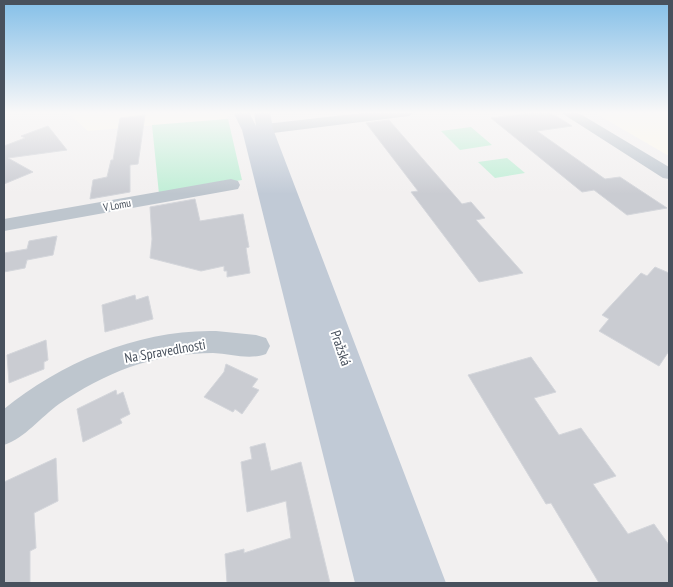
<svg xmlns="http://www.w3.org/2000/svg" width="673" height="587" font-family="'PT Sans Narrow',sans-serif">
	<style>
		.commercial { fill: #fcf8eb }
		.green { fill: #c0eed6 }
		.building { fill: #caccd2; stroke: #d4d6db }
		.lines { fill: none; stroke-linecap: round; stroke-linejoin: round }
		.street { fill: #bec6ce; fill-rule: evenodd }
		.secondary { fill: #c1cad6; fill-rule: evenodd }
		.labels { text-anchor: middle; stroke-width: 4; stroke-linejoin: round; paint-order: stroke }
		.far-street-label { font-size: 11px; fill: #48515d; stroke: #fff }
		.street-label { font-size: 14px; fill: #48515d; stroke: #fff }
	</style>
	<rect width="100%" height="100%" fill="#f2f0f0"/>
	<!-- commercial -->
	<path class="commercial" d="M67,112h163l-5,7 -137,12z
		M593,112h76v44z"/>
	<!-- green -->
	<path class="green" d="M228,119l14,61 -83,14 -7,-69z
		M471,127l21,18 -32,5 -19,-19z
		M507,158l18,15 -30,5 -17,-16z"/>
	<!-- building -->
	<path class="building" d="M535,112h15l22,14 -35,5 68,48 15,-2 47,31 -40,7 -33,-25 -12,2 -91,-74z
		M145,115l-7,49 -8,1v27l-40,7 3,-19 14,-3 4,-17h2l7,-42z
		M389,120l73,84 9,-2 14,16 -9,2 47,53 -44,9 -68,-90 7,-1 -52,-68z
		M48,126l19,24 -59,8 25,14 -29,12v-38l21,-8 -4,-2z
		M195,199l5,22 43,-7 6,33 -3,1 4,25 -23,4v-6h-3v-5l-23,5 -51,-13 2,-19 -2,-32z
		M57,236l-4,19 -26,5 -2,8 -21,4v-19l23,-4 2,-8z
		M655,267l14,6v78l-10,15 -60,-35 10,-12 -7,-4 39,-42 6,3z
		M135,295l1,5 12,-4 5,23 -48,13 -3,-27z
		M46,340l2,20 -4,2v7l-35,14 -2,-28z
		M531,357l25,35 -22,6 25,37 22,-7 35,48 -23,8 35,50 26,-10 15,21v38h-70l-48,-80 -5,1 -78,-129z
		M226,364l32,15 -6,8 7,3 -17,24 -7,-5 -2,3 -29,-15 20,-25z
		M116,390l1,5 6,-3 7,22 -10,5 2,4 -39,19 -6,-33z
		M265,443l6,28 30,-9 29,121h-103l-2,-29 19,-5v4l47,-15 -5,-37 -39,11 -6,-50 11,-3 -2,-12z
		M56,458l2,43 -24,12 2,35 -6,3v32h-26v-101z"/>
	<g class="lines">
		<!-- street -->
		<path class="street" d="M371,112h45l-7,4 -144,18 -8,-5 8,-5z
			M560,112h17l92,55v12l-6,-1z
			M231,179l7,2 2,4 -2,4 -234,42v-12z
			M216,331l40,4 10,3 4,8 -4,8c-17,6 -35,0 -53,-1 -27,0 -57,5 -83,14 -25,9 -49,22 -71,37 -18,13 -34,34 -55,41v-36c57,-47 137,-80 212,-78z"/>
		<!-- secondary -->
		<path class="secondary" d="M233,112h16l7,14 -2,-14h16l3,17 173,454h-91l-113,-453z"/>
	</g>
	<!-- sky -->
	<linearGradient id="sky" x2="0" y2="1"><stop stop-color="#84bfe8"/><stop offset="0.58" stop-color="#f9f8f8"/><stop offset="1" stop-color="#f9f8f8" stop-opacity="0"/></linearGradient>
	<rect width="673" height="194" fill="url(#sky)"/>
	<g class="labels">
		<!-- far-street labels -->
		<g class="far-street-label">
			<text transform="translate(117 205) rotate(-10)" y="4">V Lomu</text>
		</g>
		<!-- street labels -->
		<g class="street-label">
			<text transform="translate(341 348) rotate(71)" y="5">Pražská</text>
			<text transform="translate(165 351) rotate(-10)" y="5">Na Spravedlnosti</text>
		</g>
	</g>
	<!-- border -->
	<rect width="673" height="587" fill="none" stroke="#48515d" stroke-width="10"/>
</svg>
